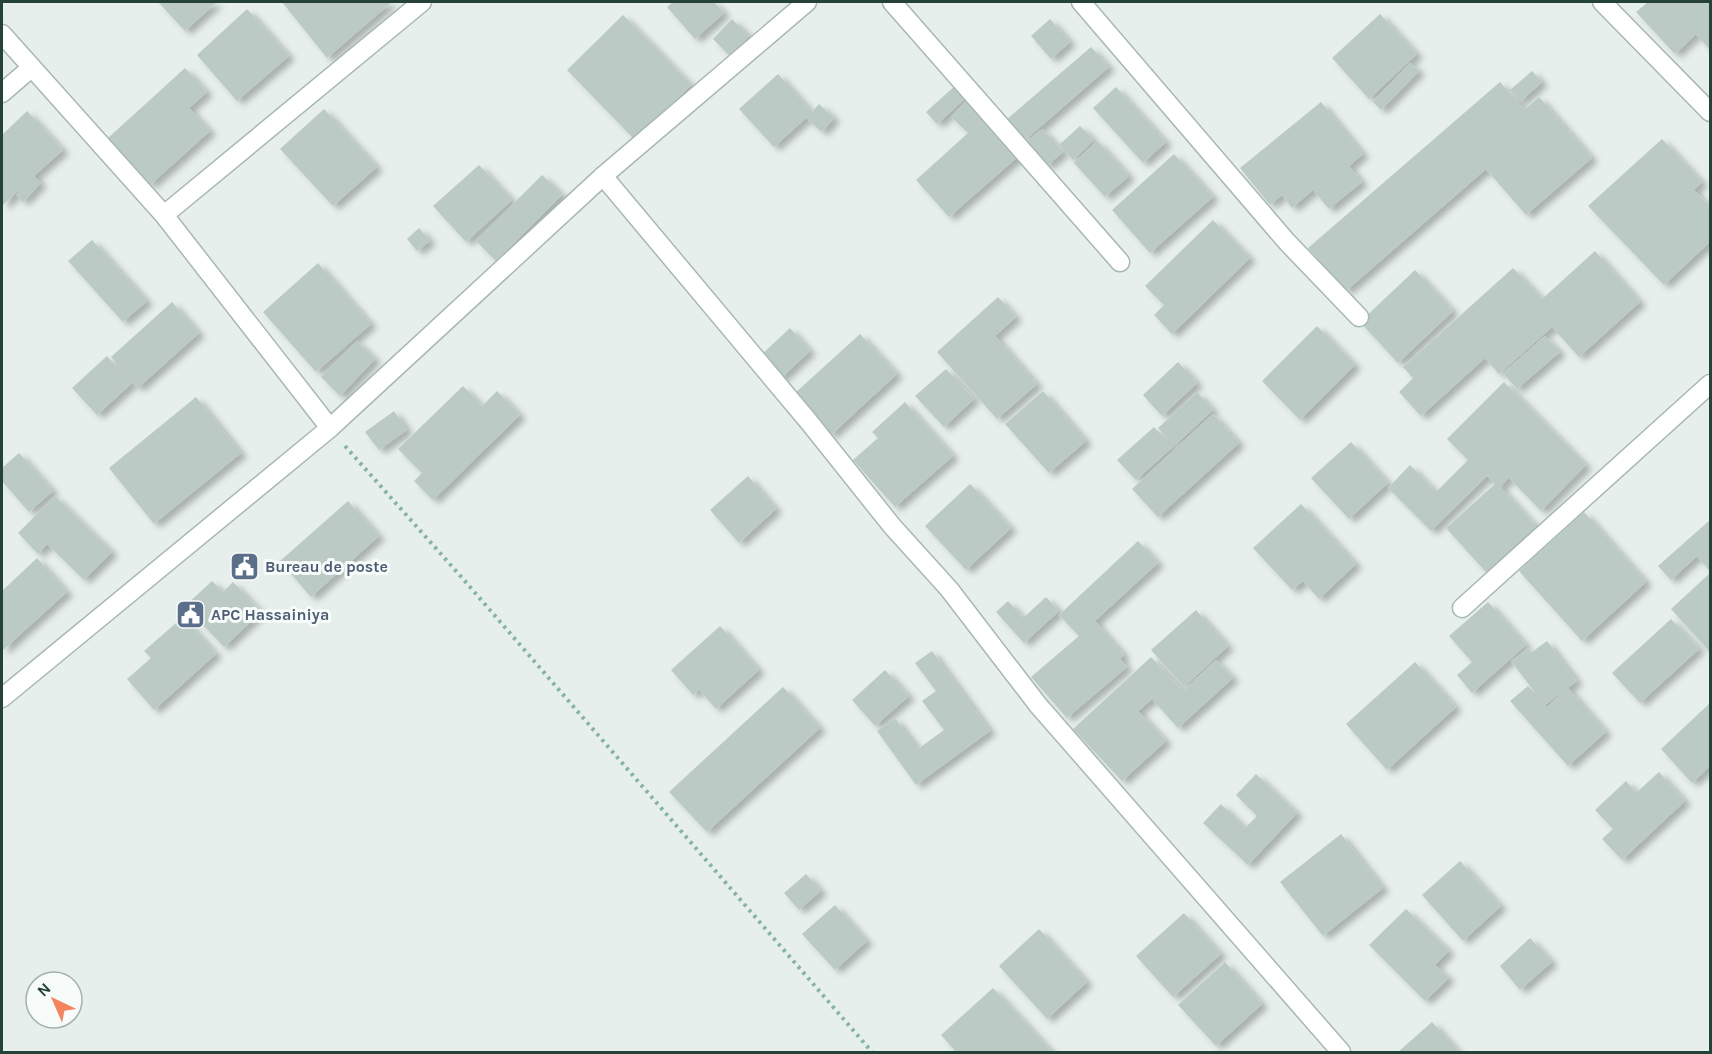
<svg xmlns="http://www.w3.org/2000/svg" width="1712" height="1054" font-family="Karla,sans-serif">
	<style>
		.building { fill: #bbcac4; filter: url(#shadow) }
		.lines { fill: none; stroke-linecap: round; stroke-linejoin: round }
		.minor-casing { stroke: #a8b8b2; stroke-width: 21 }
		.tertiary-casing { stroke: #a8b8b2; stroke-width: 21 }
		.path { stroke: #86b3a5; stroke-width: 4; stroke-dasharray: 3 4.5; stroke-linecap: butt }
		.minor { stroke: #fff; stroke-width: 18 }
		.tertiary { stroke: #fff; stroke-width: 18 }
		.labels { text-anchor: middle; stroke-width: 6; stroke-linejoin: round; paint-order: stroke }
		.service-label { font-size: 16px; font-weight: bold; fill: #4e5e75; stroke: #f7fbf9; text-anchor: start }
	</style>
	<defs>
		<filter id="shadow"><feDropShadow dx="6" dy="4" stdDeviation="3" flood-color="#0004"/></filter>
	</defs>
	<rect width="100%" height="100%" fill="#e6efeb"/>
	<!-- building -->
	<path class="building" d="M158,2h59l-32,29z
		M282,2h110l-65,56z
		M673,2h41l10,11 -29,26 -28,-32z
		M1648,2h62v48l-14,-16 -21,20 -39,-42z
		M247,9l42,47 -52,45 -40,-46z
		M1380,14l37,40 -48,45 -37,-41z
		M623,15l68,70 -56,55 -68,-70z
		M732,19l17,17 -19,20 -17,-17z
		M1050,19l20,23 -19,17 -20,-23z
		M1091,47l18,20 -85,74 -18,-21z
		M1410,63l9,8 -38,39 -8,-8z
		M185,68l22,24 -18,16 21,23 -60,54 -42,-47z
		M1532,71l10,11 -22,20 -10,-12z
		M778,74l34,38 7,-8 15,14 -12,14 -16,-14 -32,29 -35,-38z
		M1500,82l24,28 15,-13 53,61 -66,57 -40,-46 -140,122 -38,-43z
		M957,84l11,12 -31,28 -11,-12z
		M1116,87l50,55 -23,21 -50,-55z
		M970,97l18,17 -10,10 10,-8 33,38 -72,63 -33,-37 52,-47 -17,-16z
		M1321,102l42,52 -14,12 13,16 -33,27 -16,-19 -21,18 -10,-13 -12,10 -30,-37z
		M324,109l53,58 -44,39 -53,-57z
		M27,111l36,39 -29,26 7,7 -18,19 -7,-7 14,-15 -28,26v-71z
		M1080,126l14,14 -21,20 -14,-15z
		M1042,129l21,23 -16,14 -21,-24z
		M1662,139l40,43 -8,8 16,17v35l-46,43 -76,-79z
		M1097,141l32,35 -24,21 -31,-34z
		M1174,154l39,43 -63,56 -38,-43z
		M479,165l33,35 -46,42 -33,-36z
		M542,175l20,20 -66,66 -20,-20z
		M1213,220l37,38 -78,76 -18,-19 10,-10 -19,-19z
		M419,228l11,13 -13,10 -10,-12z
		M92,240l55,61 -24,21 -55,-61z
		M1595,251l45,51 -61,55 -27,-30 -53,47 -14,-16 -64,58 -22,-24 14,-14 -10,-11 110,-99 29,31z
		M318,263l53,61 -55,48 -53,-60z
		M1415,270l38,41 -55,52 -38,-41z
		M998,297l18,20 -21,19 42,48 -40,35 -60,-67z
		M172,302l27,31 -61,55 -27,-31z
		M1317,326l38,39 -55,55 -38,-39z
		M790,328l20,23 -30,28 -20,-23z
		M860,334l37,40 -66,61 -37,-41z
		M1545,336l15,16 -43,37 -14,-16z
		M357,341l18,18 -35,37 -19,-19z
		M107,356l25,27 -35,32 -25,-27z
		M1178,362l19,21 -35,33 -19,-21z
		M946,369l28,30 -30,28 -29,-31z
		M1504,382l82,83 -45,46 -32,-33 -9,9 36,39 -50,46 -40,-44 49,-44 -8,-8 -56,55 -43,-43 22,-23 26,27 32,-32 -21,-21z
		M463,386l19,20 15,-15 23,24 -87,85 -19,-19 8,-8 -24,-24z
		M1043,391l43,50 -37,32 -44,-49z
		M1197,392l16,18 -39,36 -16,-18z
		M196,397l45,56 -87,71 -45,-56z
		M905,402l48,54 -58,51 -42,-47 25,-22 -6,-6z
		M394,411l13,19 -28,20 -14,-18z
		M1213,414l26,29 -81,74 -26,-28z
		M1154,427l19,20 -37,33 -19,-20z
		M1351,442l37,41 -39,36 -38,-41z
		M19,453l34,38 -24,21 -27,-31v-13z
		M748,476l28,33 -37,34 -29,-33z
		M970,484l41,44 -45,42 -41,-44z
		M55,496l57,56 -28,28 -37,-36 -9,10 -20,-21z
		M348,501l31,35 -68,61 -31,-36z
		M1301,504l55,60 -37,35 -16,-18 -11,9 -39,-42z
		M1584,512l62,70 -64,59 -63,-70z
		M1710,520v51l-13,-15 -26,24 -13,-14z
		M1138,541l20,22 -63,58 29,34 -4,4 7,8 -60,51 -36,-41 48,-41 -20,-21z
		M37,558l30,34 -65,59v-60z
		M1710,573v79l-39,-43z
		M212,581l11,11 10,-10 28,30 -37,35 -39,-41z
		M1046,597l13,14 -35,32 -28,-31 12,-11 15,17z
		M1488,602l38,43 -54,48 -15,-18 15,-13 -23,-26z
		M1196,610l32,36 -44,41 -33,-37z
		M183,617l33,37 -62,56 -27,-31 24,-21 -7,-7z
		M1671,619l28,30 -59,54 -28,-30z
		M720,626l39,44 -43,39 -17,-19 -6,5 -22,-25z
		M1547,641l30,40 -32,24 2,2 21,-19 38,44 -38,34 -58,-65 18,-15 8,8 -25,-33 17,-13 4,4z
		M932,651l58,80 -74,54 -39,-54 18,-13 23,31 26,-19 -22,-29 14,-10 -21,-28z
		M1151,657l32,34 33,-31 17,18 -55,50 -26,-29 -14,12 28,30 -44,40 -49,-52z
		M1415,662l41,45 -69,63 -41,-46z
		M885,670l24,26 -34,30 -23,-26z
		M783,687l37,41 -113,104 -38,-40z
		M1710,703v63l-18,17 -31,-34z
		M1659,772l26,29 -63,59 -20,-21 11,-10 -18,-19 31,-29 10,12z
		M1256,774l41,39 -49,52 -45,-42 18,-19 24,24 12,-12 -21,-21z
		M1341,834l42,54 -60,48 -43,-54z
		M1460,861l41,45 -38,35 -41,-46z
		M806,874l15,17 -22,19 -15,-17z
		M835,905l32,36 -32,29 -33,-36z
		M1406,909l43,42 -14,14 14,13 -24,23 -56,-56z
		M1184,913l37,41 -48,43 -37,-41z
		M1039,929l48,53 -40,37 -48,-53z
		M1530,938l22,24 -32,28 -20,-24z
		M1225,962l37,42 -46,42 -38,-41z
		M993,988l59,64h-96l-15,-17z
		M1432,1022l27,30h-61z"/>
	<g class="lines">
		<defs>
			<path id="minor" d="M892,2l228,260
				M1081,2l206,240 72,75
				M1602,2l108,110
				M2,34l162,181 166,213
				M2,93l29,-25
				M603,176l206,246 83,104 57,63 89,116 303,347
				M164,215l258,-213
				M1462,608l248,-224"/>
			<path id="tertiary" d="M2,698l328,-270 273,-252 204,-174"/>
		</defs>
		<!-- minor casing -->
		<use href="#minor" class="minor-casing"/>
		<!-- tertiary casing -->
		<use href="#tertiary" class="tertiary-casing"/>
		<!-- path -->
		<path class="path" d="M345,446l119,134 408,472"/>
		<!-- minor -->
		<use href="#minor" class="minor"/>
		<!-- tertiary -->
		<use href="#tertiary" class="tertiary"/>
	</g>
	<!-- icons -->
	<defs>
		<symbol id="civic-square" viewBox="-11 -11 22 22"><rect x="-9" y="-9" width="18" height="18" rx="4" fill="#5c6f8a" stroke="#f7fbf9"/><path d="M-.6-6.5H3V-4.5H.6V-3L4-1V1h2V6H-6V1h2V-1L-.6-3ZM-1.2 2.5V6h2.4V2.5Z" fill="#fff"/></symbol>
	</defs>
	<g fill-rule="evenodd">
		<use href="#civic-square" x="228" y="550" width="33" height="33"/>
		<use href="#civic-square" x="174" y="598" width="33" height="33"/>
	</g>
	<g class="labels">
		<!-- service labels -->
		<g class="service-label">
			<text x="265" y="572">Bureau de poste</text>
			<text x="211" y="620">APC Hassainiya</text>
		</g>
	</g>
	<!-- border -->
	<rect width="1712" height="1054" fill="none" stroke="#24423a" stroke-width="6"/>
	<!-- north arrow -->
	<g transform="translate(54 1000) rotate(316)"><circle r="28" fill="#f7fbf9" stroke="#a3b1ad" stroke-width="1.5"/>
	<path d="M0-4.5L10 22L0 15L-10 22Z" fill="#f4845f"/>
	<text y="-9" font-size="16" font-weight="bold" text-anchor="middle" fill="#24423a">N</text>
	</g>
</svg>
